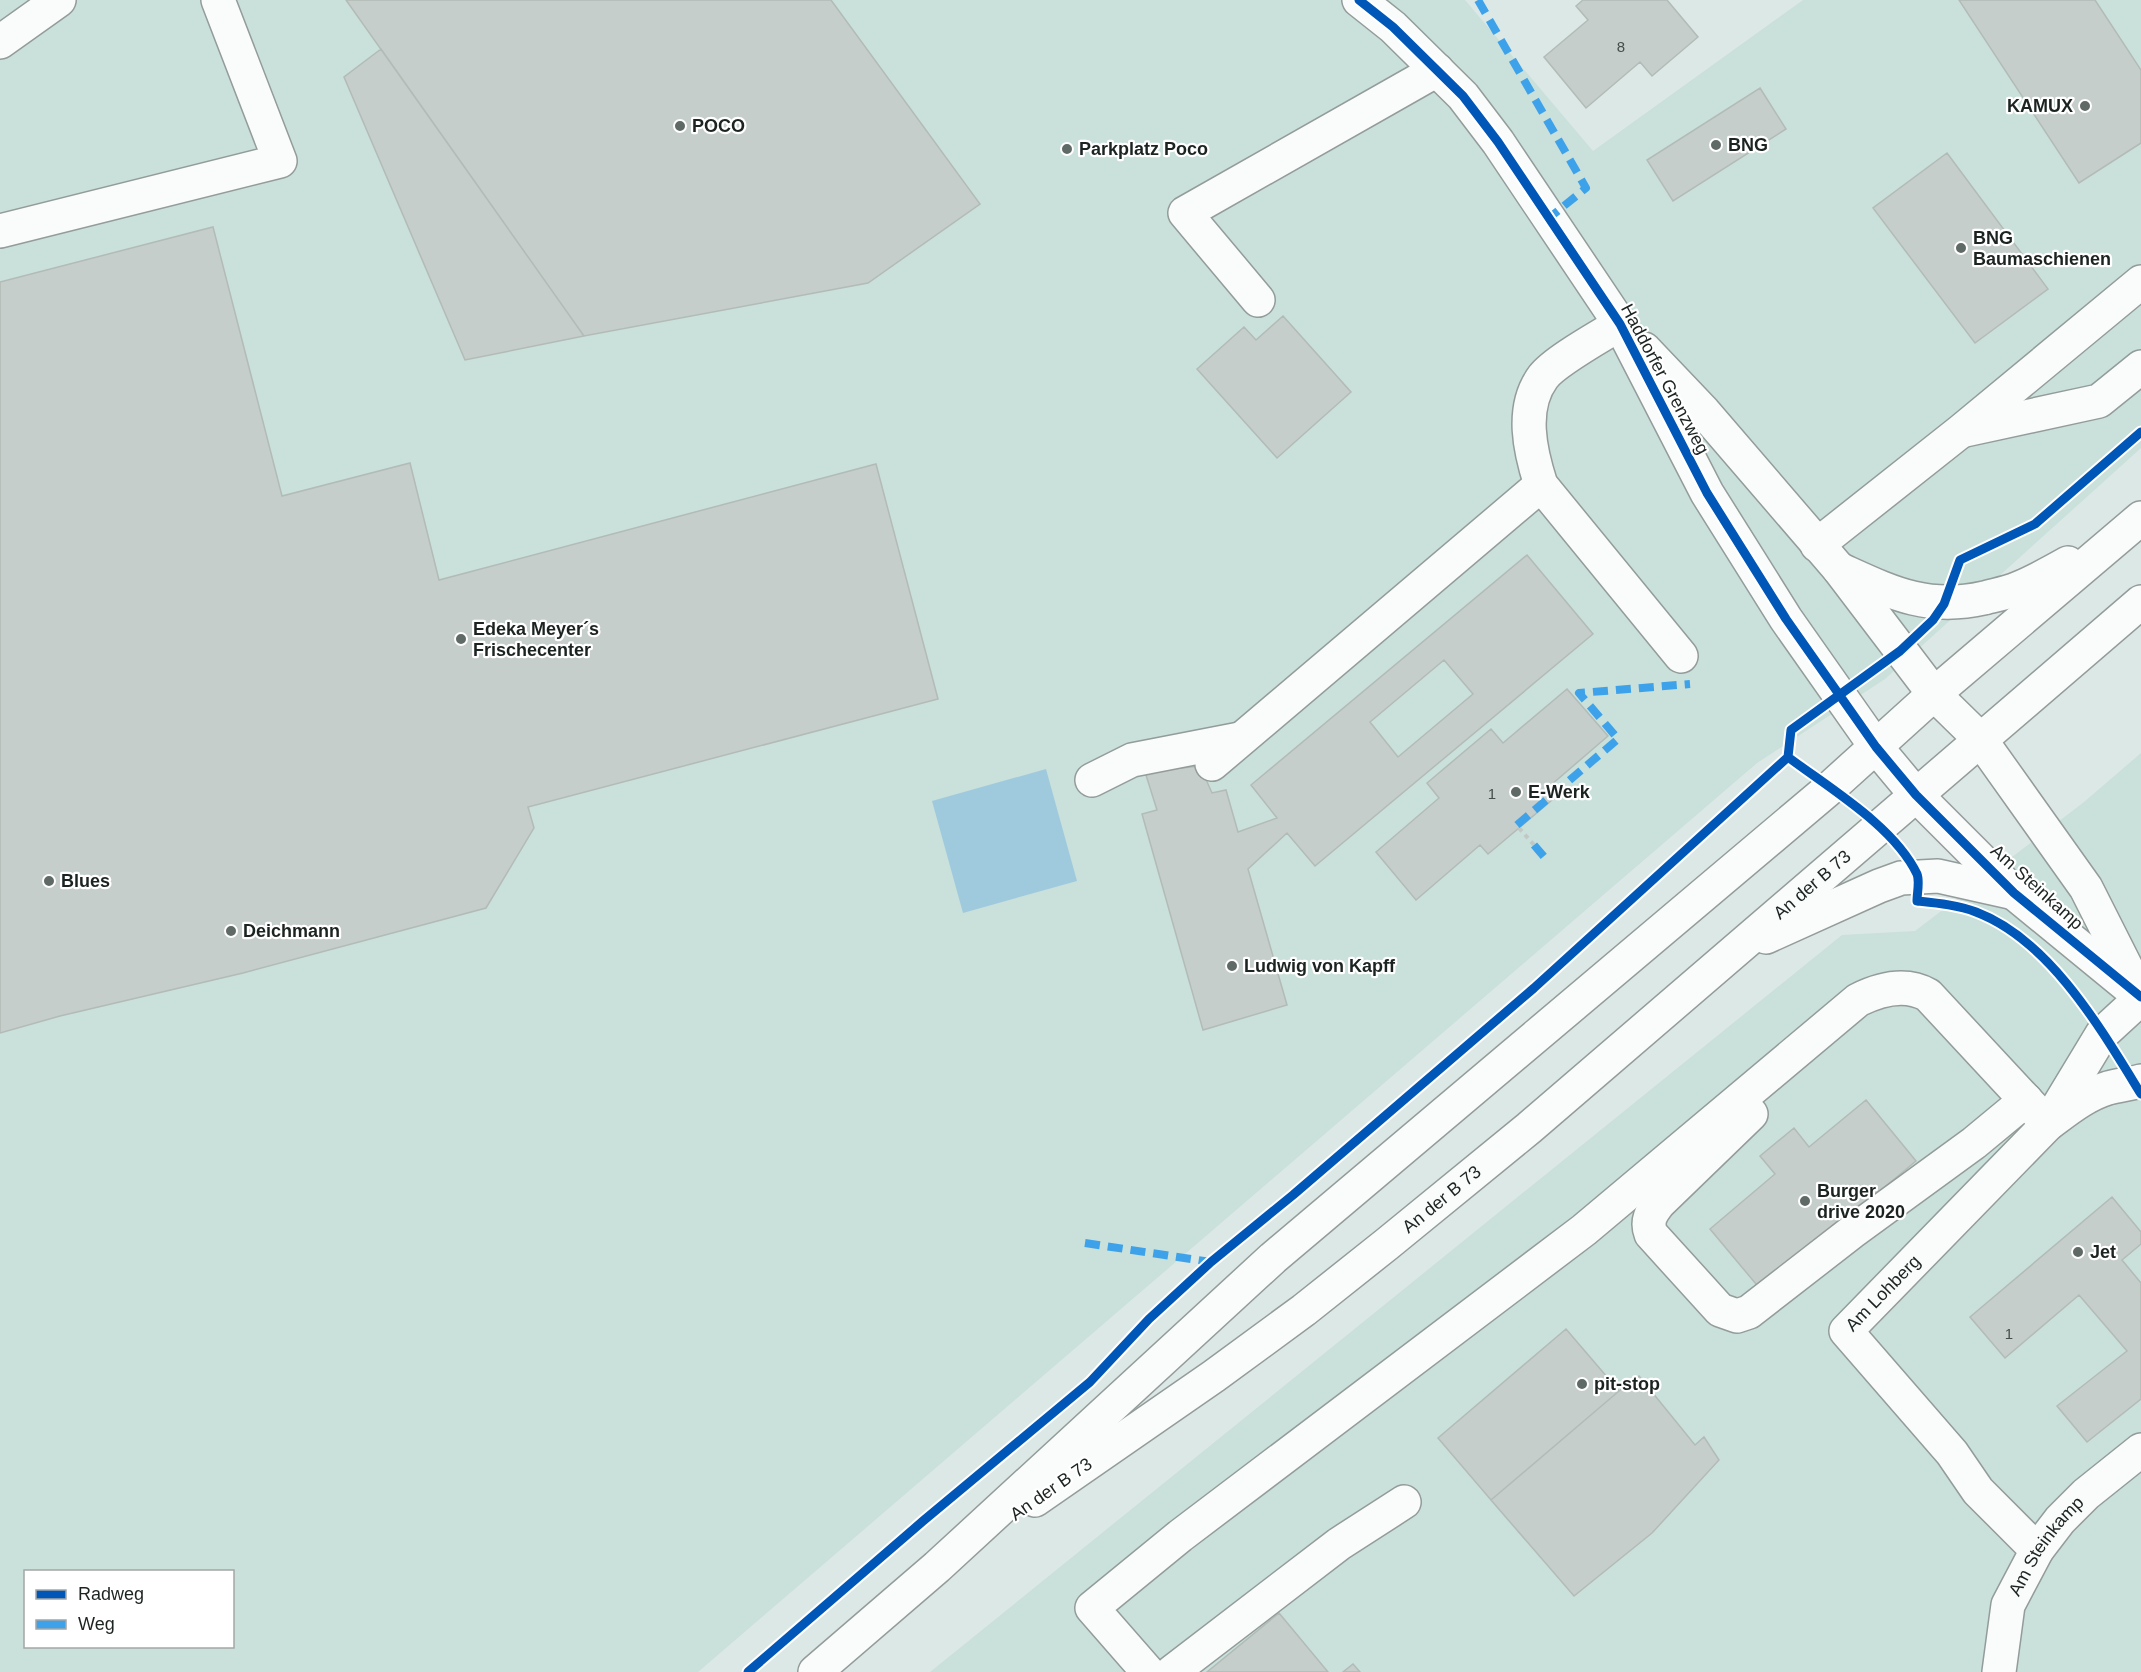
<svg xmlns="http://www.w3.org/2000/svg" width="2141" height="1672" font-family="Arial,sans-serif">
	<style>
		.built { fill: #cae0da; fill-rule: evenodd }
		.water { fill: #9fcadd }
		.building { fill: #c5ceca; stroke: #b2bbb7; stroke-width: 1.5; fill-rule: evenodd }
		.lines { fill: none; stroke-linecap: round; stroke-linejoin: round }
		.minor-casing { stroke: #939c9a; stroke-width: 36 }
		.major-casing { stroke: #939c9a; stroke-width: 36 }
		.path { stroke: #c2c8c6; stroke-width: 4; stroke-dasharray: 4.5 4.5; stroke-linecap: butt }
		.minor { stroke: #fafcfb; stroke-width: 33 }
		.major { stroke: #fafcfb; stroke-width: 33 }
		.quiet { stroke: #3da2ea; stroke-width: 8; stroke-dasharray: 15 8; stroke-linecap: butt }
		.cycleway-casing { stroke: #fff; stroke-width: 13 }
		.cycleway { stroke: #0057b8; stroke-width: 9 }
		.poi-dot { fill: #5f6966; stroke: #fff; stroke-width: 2 }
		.labels { text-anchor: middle; stroke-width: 4.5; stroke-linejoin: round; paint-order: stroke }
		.number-label { font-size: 15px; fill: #464e4c }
		.poi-label { font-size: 18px; font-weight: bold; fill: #1c2422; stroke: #fff; text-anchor: start }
		.street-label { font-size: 18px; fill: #1c2422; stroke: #fff }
	</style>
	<rect width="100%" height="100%" fill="#dce8e5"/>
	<!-- built -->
	<path class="built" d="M0,0h1465l128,151 210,-151h338v448l-256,231 -128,84 -1059,909h-698zM26,1572h206v74h-206z
		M2141,753v919h-1211l912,-737 73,-4 169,-129z"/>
	<!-- water -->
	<path class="water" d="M1046,769l31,112 -114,32 -31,-112z"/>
	<!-- building -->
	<path class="building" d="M346,0h485l149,204 -112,79 -284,53z
		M1583,0h84l31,37 -46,39 -12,-14 -54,46 -42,-51 44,-37 -12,-14z
		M1959,0h136l46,70v73l-62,40z
		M381,49l203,287 -119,24 -121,-283z
		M1760,88l26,41 -113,72 -26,-41z
		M1947,153l101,136 -73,54 -102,-135z
		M213,227l69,269 128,-33 29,117 437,-116 62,235 -410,108 6,21 -48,80 -243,65 -183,43 -60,17v-751z
		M1283,316l68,76 -74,66 -80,-89 47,-42 12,13z
		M1527,555l66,79 -278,232 -28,-33 -39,36 39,136 -84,25 -61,-216 15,-4 -12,-38 55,-6 12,27 14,-3 12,42 39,-14 -26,-33zM1444,660l29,34 -75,63 -28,-35z
		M1567,689l41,47 -64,55 8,9 -33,28 -31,26 -8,-9 -64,55 -40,-48 63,-54 -12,-15 64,-54 12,14z
		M1866,1100l50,61 -155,129 -51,-61 65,-55 -15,-18 34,-28 15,19z
		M2112,1197l29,35v12l-19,16 19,23v116l-54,43 -30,-36 70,-55 -48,-56 -74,63 -35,-41z
		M1566,1329l53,62 -128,109 -53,-62z
		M1639,1376l56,69 9,-8 15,23 -67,73 -78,63 -83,-96 128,-109z
		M1279,1613l49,59h-121z
		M1353,1664l7,8h-17z"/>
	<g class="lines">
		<defs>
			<g id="minor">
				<path d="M1359,0l34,27 70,69 35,46 122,182 87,169 79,126 90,128 40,48 98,98 127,104"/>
				<path d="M0,42l59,-42"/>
				<path d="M0,231l280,-70 -62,-161"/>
				<path d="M1258,300l-73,-87 252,-143"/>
				<path d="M1620,324c-19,12 -65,37 -77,53 -23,31 -13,74 -2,108l140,171"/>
				<path d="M1644,349l60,63 135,157 95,125 46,45 106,149 50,99"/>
				<path d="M1965,430l134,-29 42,-34"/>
				<path d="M1817,545l144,-114 180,-149"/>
				<path d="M1212,764l329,-279"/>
				<path d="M1092,780l40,-20 108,-21"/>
				<path d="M1751,1114l-92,89c-8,10 -13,18 -8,31l69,76 17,6 12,-4 103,-80 122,-89 52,-43"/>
				<path d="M2053,1115l49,-81 39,-36"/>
				<path id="s1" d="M2037,1550l-59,-59 -26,-38 -106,-122 202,-207c19,-14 37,-29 60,-36 11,-3 22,-4 33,-7"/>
				<path d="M1148,1672l-56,-64 88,-72 404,-306 274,-230c22,-11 47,-18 70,-5l120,129"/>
				<path d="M1172,1672l167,-128 65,-42"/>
				<path id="s2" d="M1999,1672l9,-67 29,-55 23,-30 26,-26 55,-44"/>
			</g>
			<g id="major">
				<path d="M1839,569c51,23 87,42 145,29 11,-3 24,-5 35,-10 17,-7 33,-16 49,-25"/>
				<path d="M1766,937l113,-51 22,-8 37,-2 76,17"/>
				<path id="s3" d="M1035,1500l179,-124 90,-66 83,-66 142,-116 612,-526"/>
				<path d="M815,1672l122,-105 336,-309 557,-470 104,-94 207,-176"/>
			</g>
		</defs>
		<!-- minor casing -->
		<use href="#minor" class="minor-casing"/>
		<!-- major casing -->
		<use href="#major" class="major-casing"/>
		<!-- path -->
		<path class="path" d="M1519,828l15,17"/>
		<!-- minor -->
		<use href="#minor" class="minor"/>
		<!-- major -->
		<use href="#major" class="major"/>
		<!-- quiet -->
		<path class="quiet" d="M1478,0l108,188 -37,30
			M1517,825l101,-86 -39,-46 111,-9
			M1534,845l12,14
			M1085,1243l126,19"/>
		<defs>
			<path id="cycleway" d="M1359,0l34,27 70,69 35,46 122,182 87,169 79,126 90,128 40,48 98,98 127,104
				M1788,757c41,31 106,69 129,117 3,7 0,19 0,27 19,2 41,4 59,11 74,28 125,117 165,182
				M748,1672l175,-151 167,-139 59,-63 62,-57 82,-67 241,-207 254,-231 3,-27 109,-79 33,-31 11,-16 16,-44 75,-36 106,-92"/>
		</defs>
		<!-- cycleway casing -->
		<use href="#cycleway" class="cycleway-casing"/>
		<!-- cycleway -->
		<use href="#cycleway" class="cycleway"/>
	</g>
	<!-- markers -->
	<g class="poi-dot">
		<circle cx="2085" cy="106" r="6"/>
		<circle cx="680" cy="126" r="6"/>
		<circle cx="1716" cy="145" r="6"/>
		<circle cx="1067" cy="149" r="6"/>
		<circle cx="1961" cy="248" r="6"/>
		<circle cx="461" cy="639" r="6"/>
		<circle cx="1516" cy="792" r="6"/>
		<circle cx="49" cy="881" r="6"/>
		<circle cx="231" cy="931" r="6"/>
		<circle cx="1232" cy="966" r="6"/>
		<circle cx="1805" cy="1201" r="6"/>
		<circle cx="2078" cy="1252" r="6"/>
		<circle cx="1582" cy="1384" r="6"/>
	</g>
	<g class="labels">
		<!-- number labels -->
		<g class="number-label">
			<text x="1621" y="52">8</text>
			<text x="1492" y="799">1</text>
			<text x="2009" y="1339">1</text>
		</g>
		<!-- poi labels -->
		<g class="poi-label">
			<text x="2073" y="112" text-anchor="end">KAMUX</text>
			<text x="692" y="132">POCO</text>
			<text x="1728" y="151">BNG</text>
			<text x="1079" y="155">Parkplatz Poco</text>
			<text x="1973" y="244">BNG<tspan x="1973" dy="21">Baumaschienen</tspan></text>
			<text x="473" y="635">Edeka Meyer´s<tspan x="473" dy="21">Frischecenter</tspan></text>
			<text x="1528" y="798">E-Werk</text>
			<text x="61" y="887">Blues</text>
			<text x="243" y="937">Deichmann</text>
			<text x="1244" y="972">Ludwig von Kapff</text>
			<text x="1817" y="1197">Burger<tspan x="1817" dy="21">drive 2020</tspan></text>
			<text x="2090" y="1258">Jet</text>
			<text x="1594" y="1390">pit-stop</text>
		</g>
		<!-- street labels -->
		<g class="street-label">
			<text transform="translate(1665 379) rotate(62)" y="6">Haddorfer Grenzweg</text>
			<text dy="6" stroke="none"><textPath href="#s3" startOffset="992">An der B 73</textPath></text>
			<text transform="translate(2037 887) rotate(42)" y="6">Am Steinkamp</text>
			<text dy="6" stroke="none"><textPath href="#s3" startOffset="506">An der B 73</textPath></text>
			<text dy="6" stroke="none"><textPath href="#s1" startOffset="344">Am Lohberg</textPath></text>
			<text transform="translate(1051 1489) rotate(-35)" y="6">An der B 73</text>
			<text dy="6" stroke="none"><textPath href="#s2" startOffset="138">Am Steinkamp</textPath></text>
		</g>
	</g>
	<!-- legend -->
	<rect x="24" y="1570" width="210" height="78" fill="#ffffff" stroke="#a4a7a7" stroke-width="1.5"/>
	<rect x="36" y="1590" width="30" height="9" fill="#0057b8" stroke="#a4a7a7" stroke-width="1.5"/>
	<text x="78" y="1600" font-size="18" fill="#1c2422">Radweg</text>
	<rect x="36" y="1620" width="30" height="9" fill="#3da2ea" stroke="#a4a7a7" stroke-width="1.5"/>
	<text x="78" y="1630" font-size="18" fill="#1c2422">Weg</text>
</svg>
